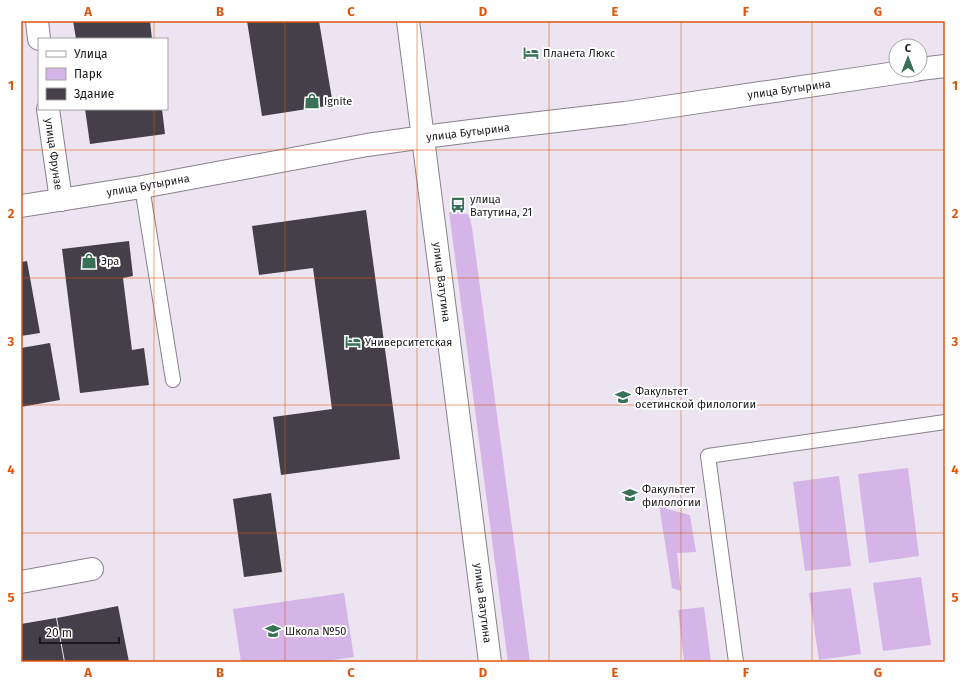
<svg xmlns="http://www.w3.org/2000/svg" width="966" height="683" font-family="'Fira Sans',sans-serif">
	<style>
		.green { fill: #d5b5e7 }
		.building { fill: #453f49 }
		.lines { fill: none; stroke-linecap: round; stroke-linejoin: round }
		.lane-casing { stroke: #89828d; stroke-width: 16 }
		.street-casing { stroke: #89828d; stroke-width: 24 }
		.secondary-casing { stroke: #89828d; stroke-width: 24 }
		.lane { stroke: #fff; stroke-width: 14 }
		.street { stroke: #fff; stroke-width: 22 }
		.secondary { stroke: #fff; stroke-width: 22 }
		.grid { fill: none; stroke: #de560d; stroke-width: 1; stroke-opacity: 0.55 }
		.labels { text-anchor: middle; stroke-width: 4; stroke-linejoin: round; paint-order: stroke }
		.poi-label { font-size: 11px; fill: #1b181c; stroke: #fff; text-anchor: start }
		.street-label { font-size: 11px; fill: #1b181c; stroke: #fff }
		.neatline { fill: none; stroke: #de560d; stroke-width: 1.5 }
		.grid-label { font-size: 13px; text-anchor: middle; font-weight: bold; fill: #de560d }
	</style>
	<rect width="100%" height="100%" fill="#ece5f1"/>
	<!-- green -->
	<path class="green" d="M449,212h12l8,3 3,12 58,435h-22z
		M908,468l11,88 -50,7 -11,-89z
		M839,476l12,90 -46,5 -12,-89z
		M658,498l9,11 23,6 6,37 -19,1 4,38 -9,-3z
		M921,577l10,68 -48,6 -10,-68z
		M851,588l10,66 -42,6 -10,-67z
		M344,593l10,64 -33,5h-80l-8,-53z
		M704,607l7,55h-27l-6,-52z"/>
	<!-- building -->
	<path class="building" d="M73,21h77l2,18h-76z
		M247,21h72l14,84 -71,11z
		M85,109h77l3,25 -75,10z
		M366,210l34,249 -119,16 -8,-58 59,-8 -19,-141 -54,7 -7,-49z
		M129,241l4,35 -10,2 9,72 12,-2 5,37 -69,8 -18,-144z
		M27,261l13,72 -19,3v-74z
		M50,343l10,57 -39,7v-59z
		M271,493l11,79 -38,5 -11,-78z
		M118,606l11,56h-64l-8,-44z
		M56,618l8,44h-43v-38z"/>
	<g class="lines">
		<defs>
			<path id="lane" d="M142,187l31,193
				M736,662l-28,-206 237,-34"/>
			<path id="street" d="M37,21l2,18
				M920,69l25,-3
				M48,109l13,91
				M424,137l55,-7 146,-17 291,-43
				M21,582l71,-13"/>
			<path id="secondary" d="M408,21l82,641
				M21,206l121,-19 225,-42 57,-8"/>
		</defs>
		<!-- lane casing -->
		<use href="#lane" class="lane-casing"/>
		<!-- street casing -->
		<use href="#street" class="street-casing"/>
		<!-- secondary casing -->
		<use href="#secondary" class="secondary-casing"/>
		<!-- lane -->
		<use href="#lane" class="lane"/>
		<!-- street -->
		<use href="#street" class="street"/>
		<!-- secondary -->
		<use href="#secondary" class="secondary"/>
	</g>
	<!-- grid -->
	<path class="grid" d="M154,21v18M285,21v641M417,21v641M549,21v641M681,21v641M812,21v641M154,109v553M21,150h924M21,278h924M21,405h924M21,533h924"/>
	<!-- icons -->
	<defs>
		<symbol id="hotel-bare" viewBox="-9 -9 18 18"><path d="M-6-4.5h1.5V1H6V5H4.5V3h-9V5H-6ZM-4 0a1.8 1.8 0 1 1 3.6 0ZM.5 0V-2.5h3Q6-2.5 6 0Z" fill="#387058" stroke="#fff" stroke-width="2.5" paint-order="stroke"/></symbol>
		<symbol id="shop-bare" viewBox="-9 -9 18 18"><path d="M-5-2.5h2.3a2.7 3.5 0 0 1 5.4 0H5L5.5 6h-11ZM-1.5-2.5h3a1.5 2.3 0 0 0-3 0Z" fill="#387058" stroke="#fff" stroke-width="2.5" paint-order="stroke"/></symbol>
		<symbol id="bus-bare" viewBox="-9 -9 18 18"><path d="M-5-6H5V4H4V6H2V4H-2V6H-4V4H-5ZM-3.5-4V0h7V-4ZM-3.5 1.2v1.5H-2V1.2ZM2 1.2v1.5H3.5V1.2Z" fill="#387058" stroke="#fff" stroke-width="2.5" paint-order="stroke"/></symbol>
		<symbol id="university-bare" viewBox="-9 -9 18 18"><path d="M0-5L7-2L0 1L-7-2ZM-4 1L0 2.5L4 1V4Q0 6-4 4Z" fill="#387058" stroke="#fff" stroke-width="2.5" paint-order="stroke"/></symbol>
		<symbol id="school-bare" viewBox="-9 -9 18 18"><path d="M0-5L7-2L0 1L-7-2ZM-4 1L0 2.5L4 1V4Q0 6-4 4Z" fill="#387058" stroke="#fff" stroke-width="2.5" paint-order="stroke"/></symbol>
	</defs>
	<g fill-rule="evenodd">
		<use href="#hotel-bare" x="520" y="42" width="22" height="22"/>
		<use href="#shop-bare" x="301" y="90" width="22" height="22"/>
		<use href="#bus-bare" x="447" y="194" width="22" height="22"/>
		<use href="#shop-bare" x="78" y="250" width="22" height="22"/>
		<use href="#hotel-bare" x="342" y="331" width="22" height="22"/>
		<use href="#university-bare" x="612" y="386" width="22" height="22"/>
		<use href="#university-bare" x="619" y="484" width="22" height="22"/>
		<use href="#school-bare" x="262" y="620" width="22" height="22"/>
	</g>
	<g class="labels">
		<!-- poi labels -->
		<g class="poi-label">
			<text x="543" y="57">Планета Люкс</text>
			<text x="324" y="105">Ignite</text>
			<text x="470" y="203">улица<tspan x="470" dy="13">Ватутина, 21</tspan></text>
			<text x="101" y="265">Эра</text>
			<text x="365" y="346">Университетская</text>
			<text x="635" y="395">Факультет<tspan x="635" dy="13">осетинской филологии</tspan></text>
			<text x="642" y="493">Факультет<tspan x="642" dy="13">филологии</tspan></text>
			<text x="285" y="635">Школа №50</text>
		</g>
		<!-- street labels -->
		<g class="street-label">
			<text transform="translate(789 89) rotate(-8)" y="4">улица Бутырина</text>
			<text transform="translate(468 132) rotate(-7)" y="4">улица Бутырина</text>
			<text transform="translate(54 154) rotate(82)" y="4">улица Фрунзе</text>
			<text transform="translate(148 185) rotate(-10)" y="4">улица Бутырина</text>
			<text transform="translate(442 282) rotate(83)" y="4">улица Ватутина</text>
			<text transform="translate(483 603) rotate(83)" y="4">улица Ватутина</text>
		</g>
	</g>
	<!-- border -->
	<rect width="966" height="683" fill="none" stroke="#ffffff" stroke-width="44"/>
	<!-- legend -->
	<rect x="38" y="38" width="130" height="72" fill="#ffffff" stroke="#a4a3a4"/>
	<rect x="46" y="51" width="20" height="6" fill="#ffffff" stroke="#a4a3a4"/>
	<text x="74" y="58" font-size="12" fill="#1b181c">Улица</text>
	<rect x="46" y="68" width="20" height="12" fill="#d5b5e7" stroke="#a4a3a4"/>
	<text x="74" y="78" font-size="12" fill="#1b181c">Парк</text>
	<rect x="46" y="88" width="20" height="12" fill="#453f49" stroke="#a4a3a4"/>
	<text x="74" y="98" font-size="12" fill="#1b181c">Здание</text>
	<!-- north arrow -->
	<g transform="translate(908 58)"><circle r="19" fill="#ffffff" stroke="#a4a3a4"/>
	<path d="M0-3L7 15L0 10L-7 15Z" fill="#387058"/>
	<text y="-6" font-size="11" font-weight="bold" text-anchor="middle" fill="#1b181c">С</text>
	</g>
	<!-- scale -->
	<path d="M40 637v6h79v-6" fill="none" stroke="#1b181c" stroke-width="2"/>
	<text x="46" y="637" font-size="12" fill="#1b181c" stroke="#ffffff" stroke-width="3" paint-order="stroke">20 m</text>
	<rect x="22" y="22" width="922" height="639" class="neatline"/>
	<g class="grid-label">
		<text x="88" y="16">A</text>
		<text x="220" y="16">B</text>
		<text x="351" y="16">C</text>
		<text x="483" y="16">D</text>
		<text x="615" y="16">E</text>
		<text x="746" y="16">F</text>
		<text x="878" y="16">G</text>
		<text x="11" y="90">1</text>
		<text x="955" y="90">1</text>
		<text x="11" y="218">2</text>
		<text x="955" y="218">2</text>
		<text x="11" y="346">3</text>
		<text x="955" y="346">3</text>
		<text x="11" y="474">4</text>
		<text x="955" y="474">4</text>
		<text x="11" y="602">5</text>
		<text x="955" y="602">5</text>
		<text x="88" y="677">A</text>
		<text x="220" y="677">B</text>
		<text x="351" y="677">C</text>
		<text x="483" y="677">D</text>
		<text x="615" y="677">E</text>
		<text x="746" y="677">F</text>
		<text x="878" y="677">G</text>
	</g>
</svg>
